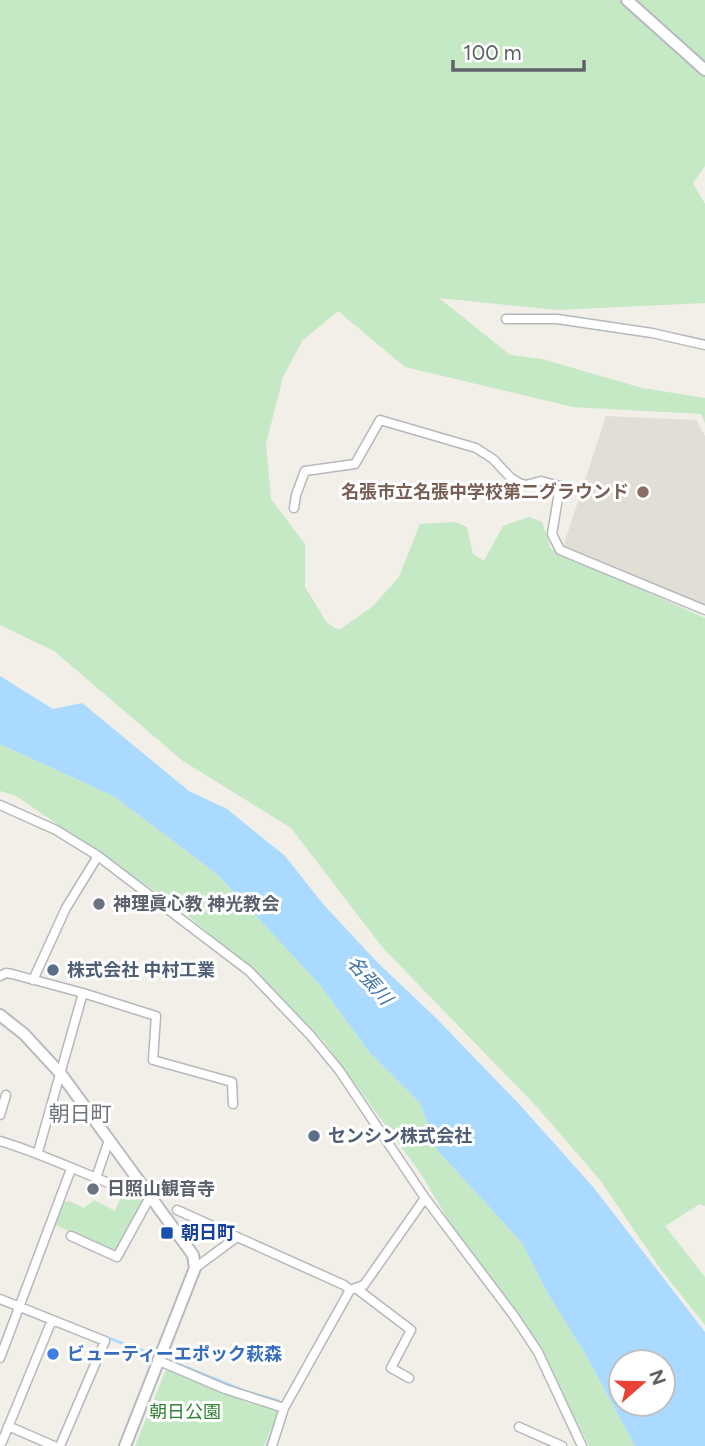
<svg xmlns="http://www.w3.org/2000/svg" width="705" height="1446" font-family="Figtree,'Noto Sans JP',sans-serif">
	<style>
		.education { fill: #e1ded6 }
		.green { fill: #c5e8c5 }
		.water { fill: #aadaff; fill-rule: evenodd }
		.lines { fill: none; stroke-linecap: round; stroke-linejoin: round }
		.stream { stroke: #aadaff; stroke-width: 2.5 }
		.street-casing { stroke: #b5b8bc; stroke-width: 11 }
		.secondary-casing { stroke: #b6babf; stroke-width: 14 }
		.street { stroke: #fff; stroke-width: 8 }
		.secondary { stroke: #fff; stroke-width: 10 }
		.education-dot { fill: #8d6e63; stroke: #fff; stroke-width: 2.5 }
		.worship-dot { fill: #6b7280; stroke: #fff; stroke-width: 2.5 }
		.service-dot { fill: #5c6f8a; stroke: #fff; stroke-width: 2.5 }
		.transit-dot { fill: #1a4fb4; stroke: #fff; stroke-width: 2.5 }
		.shop-dot { fill: #3f7fe0; stroke: #fff; stroke-width: 2.5 }
		.labels { text-anchor: middle; stroke-width: 6; stroke-linejoin: round; paint-order: stroke }
		.education-label { font-size: 18px; font-weight: bold; fill: #785e54; stroke: #fff; text-anchor: end }
		.worship-label { font-size: 18px; font-weight: bold; fill: #5b616d; stroke: #fff; text-anchor: start }
		.service-label { font-size: 18px; font-weight: bold; fill: #4e5e75; stroke: #fff; text-anchor: start }
		.transit-label { font-size: 18px; font-weight: bold; fill: #164399; stroke: #fff; text-anchor: start }
		.shop-label { font-size: 18px; font-weight: bold; fill: #366cbe; stroke: #fff; text-anchor: start }
		.park-label { font-size: 18px; fill: #348238; stroke: #fff }
		.water-label { font-size: 19px; font-style: italic; fill: #4174aa; stroke: #fff }
		.quarter-label { font-size: 21px; fill: #70757a; stroke: #fff }
	</style>
	<rect width="100%" height="100%" fill="#f1efe8"/>
	<!-- education -->
	<path class="education" d="M606,416l90,4 9,16v172l-142,-61z"/>
	<!-- green -->
	<path class="green" d="M0,0h705v166l-12,17 12,21v99l-148,7 -118,-12 71,57 32,4 100,29 63,10v25l-4,-9 -128,-7 -168,-40 -67,-56 -36,30 -19,36 -17,67 5,55 34,45v43l22,36 12,7 33,-23 27,-30 21,-53 35,-2 12,5 6,27 11,7 19,-35 26,-9 13,5 9,27 154,69v588l-5,-2 -35,22 40,51v48l-43,-54 -62,-91 -64,-74 -153,-158 -92,-120 -108,-67 -129,-110 -54,-26z
		M0,744l115,53 103,78 102,110 50,68 50,50 18,48 84,92 25,49 40,65 48,89h-46l-48,-95 -48,-70 -35,-45 -37,-62 -98,-134 -69,-69 -79,-66 -159,-109 -16,-5z
		M138,1183l9,14 -32,54 -62,-27 9,-21 7,-2 15,7 10,-8 21,11 9,-21z
		M167,1367l81,36 31,7 -15,36h-129z"/>
	<!-- water -->
	<path class="water" d="M0,676l53,33 29,-6 107,88 38,18 58,47 38,48 54,58 60,57 83,86 74,83 111,144v114h-70l-48,-89 -40,-65 -25,-49 -84,-92 -18,-48 -50,-50 -50,-68 -102,-110 -103,-78 -115,-53zM621,1362h42v42h-42z"/>
	<g class="lines">
		<!-- stream -->
		<path class="stream" d="M97,1334l50,18
			M171,1361l74,30 34,10 -1,13 -11,32"/>
		<defs>
			<path id="street" d="M506,319h51l95,14 53,12
				M294,508l2,-13 9,-24 50,-7 25,-44 96,28 17,11 18,19 8,5 7,2 15,-4 19,5 -8,48 8,16 145,60
				M0,805l56,25 42,26 151,115 62,65 28,34 86,128 89,118 24,36 44,94
				M0,976l6,-3 6,1 71,19 73,23 -3,44 79,22 1,22
				M33,980l33,-72 32,-52
				M0,1115l6,-20
				M0,1141c41,12 79,31 119,46l18,-8
				M38,1152l45,-159
				M96,1178l13,-38
				M177,1210l167,75 6,5 14,-5 61,-87
				M71,1236l46,21 33,-60
				M195,1268l42,-31
				M357,1289l54,41 -20,38 18,10
				M0,1299l105,42 -45,105
				M0,1358l71,-189
				M157,1360l68,29 59,19
				M8,1426l46,20
				M519,1427l43,19
				M2,1442l50,-122
				M272,1446l12,-38 66,-118"/>
			<path id="secondary" d="M627,0l78,70
				M0,1015l24,19 37,40 132,181 2,13 -70,178"/>
		</defs>
		<!-- street casing -->
		<use href="#street" class="street-casing"/>
		<!-- secondary casing -->
		<use href="#secondary" class="secondary-casing"/>
		<!-- street -->
		<use href="#street" class="street"/>
		<!-- secondary -->
		<use href="#secondary" class="secondary"/>
	</g>
	<!-- markers -->
	<circle class="education-dot" cx="643" cy="492" r="7"/>
	<g class="worship-dot">
		<circle cx="99" cy="904" r="7"/>
		<circle cx="93" cy="1189" r="7"/>
	</g>
	<g class="service-dot">
		<circle cx="53" cy="970" r="7"/>
		<circle cx="314" cy="1136" r="7"/>
	</g>
	<rect class="transit-dot" x="160" y="1226" width="14" height="14" rx="3.5"/>
	<circle class="shop-dot" cx="53" cy="1354" r="7"/>
	<g class="labels">
		<!-- education labels -->
		<g class="education-label">
			<text x="629" y="498">名張市立名張中学校第二グラウンド</text>
		</g>
		<!-- worship labels -->
		<g class="worship-label">
			<text x="113" y="910">神理眞心教 神光教会</text>
			<text x="107" y="1195">日照山観音寺</text>
		</g>
		<!-- service labels -->
		<g class="service-label">
			<text x="67" y="976">株式会社 中村工業</text>
			<text x="328" y="1142">センシン株式会社</text>
		</g>
		<!-- transit labels -->
		<g class="transit-label">
			<text x="181" y="1239">朝日町</text>
		</g>
		<!-- shop labels -->
		<g class="shop-label">
			<text x="67" y="1360">ビューティーエポック萩森</text>
		</g>
		<!-- park labels -->
		<g class="park-label">
			<text x="185" y="1418">朝日公園</text>
		</g>
		<!-- water labels -->
		<g class="water-label">
			<text transform="translate(370 980) rotate(49)" y="7">名張川</text>
		</g>
		<!-- quarter labels -->
		<g class="quarter-label">
			<text x="80" y="1121">朝日町</text>
		</g>
	</g>
	<!-- north arrow -->
	<g transform="translate(642 1383) rotate(70)"><circle r="33" fill="#ffffff" stroke="#bfc1c3" stroke-width="2"/>
	<path d="M0-5L12 26L0 18L-12 26Z" fill="#ea4335"/>
	<text y="-10" font-size="19" font-weight="bold" text-anchor="middle" fill="#5f6368">N</text>
	</g>
	<!-- scale -->
	<path d="M453 60v10h131v-10" fill="none" stroke="#5f6368" stroke-width="3.5"/>
	<text x="463" y="60" font-size="21" fill="#5f6368" stroke="#ffffff" stroke-width="5" paint-order="stroke">100 m</text>
</svg>
